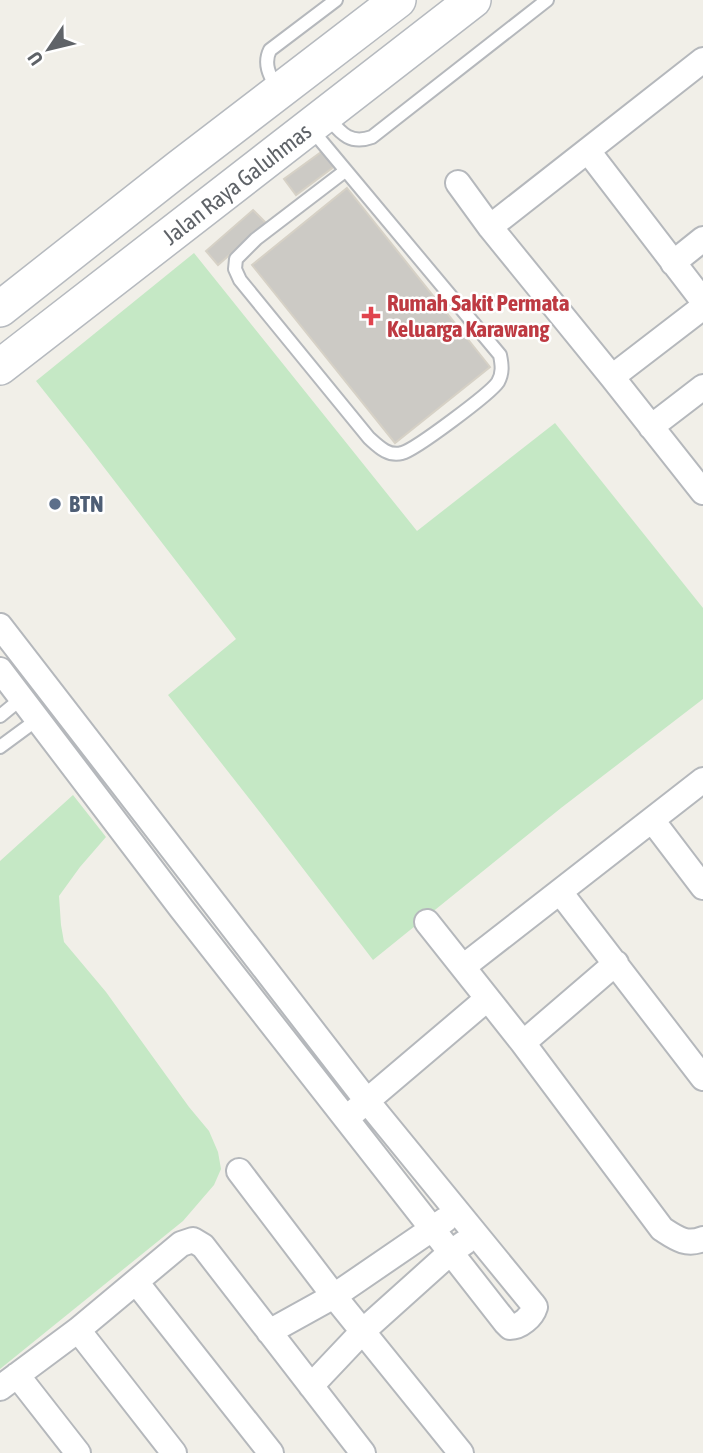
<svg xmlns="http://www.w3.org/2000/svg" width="703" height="1453" font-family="'Asap Condensed',sans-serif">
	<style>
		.green { fill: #c5e8c5 }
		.building { fill: #cccac5; stroke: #d6d1c6; stroke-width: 2 }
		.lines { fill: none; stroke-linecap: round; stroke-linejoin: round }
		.lane-casing { stroke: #b5b8bc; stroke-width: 16 }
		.street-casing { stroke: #b5b8bc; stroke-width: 28 }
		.secondary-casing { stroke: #b6babf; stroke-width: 38 }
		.lane { stroke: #fff; stroke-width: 12 }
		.street { stroke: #fff; stroke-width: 24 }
		.secondary { stroke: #fff; stroke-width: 35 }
		.health-dot { fill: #e0444e; stroke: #fff; stroke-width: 2.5 }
		.service-dot { fill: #5c6f8a; stroke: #fff; stroke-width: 2.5 }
		.labels { text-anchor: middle; stroke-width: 5; stroke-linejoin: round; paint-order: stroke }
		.street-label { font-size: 23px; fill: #5f6368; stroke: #fff }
		.health-label { font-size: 23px; font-weight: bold; fill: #be3a42; stroke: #fff; text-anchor: start }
		.service-label { font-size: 23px; font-weight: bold; fill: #4e5e75; stroke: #fff; text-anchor: start }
	</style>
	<rect width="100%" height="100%" fill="#f1efe8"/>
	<!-- green -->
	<path class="green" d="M194,253l223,278 138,-108 148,185v91l-142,109 -188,152 -111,-145 -94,-120 68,-56 -150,-195 -50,-63z
		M73,795l33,42 -26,30 -21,29 2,29 3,17 42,50 83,115 20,24 9,21 3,17 -7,16 -31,36 -183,148v-508z"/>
	<!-- building -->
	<path class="building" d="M324,150l11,16 -39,29 -12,-16z
		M347,188l143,179 -95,76 -143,-178z
		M253,210l13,13 -48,42 -12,-14z"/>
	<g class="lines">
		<defs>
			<path id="lane" d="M277,89c-7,-13 -14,-25 -7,-39l66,-50
				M328,118c13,15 22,27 44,19l175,-137
				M312,130l188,225c2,10 3,18 -2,27 -7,11 -83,68 -96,71 -14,4 -24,-7 -33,-15l-129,-158 -5,-11 1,-10 20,-20 89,-68
				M0,716l22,-18
				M0,747l38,-28"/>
			<path id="street" d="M588,151l115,150
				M458,183l32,44 122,150 91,115
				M490,227l213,-167
				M673,263l30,-24
				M612,377l91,-70
				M651,427l52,-40
				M0,626l367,475 165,202 3,4c-3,10 -15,20 -25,20l-4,-4 -325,-415 -181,-238
				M652,820l51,67
				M560,892l143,186
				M427,922l96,121 139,186c14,9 24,17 41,10
				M463,967l240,-187
				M523,1043l93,-80
				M355,1111l132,-112
				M239,1171l95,125 127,157
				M136,1282l135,171
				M78,1330l96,123
				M269,1332l65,-36 111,-76
				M17,1375l61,78
				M311,1386l52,-55 88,-79 13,-9
				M0,1388l78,-58 103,-86 12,-4 10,6 160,207"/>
			<path id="secondary" d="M0,309l179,-141 219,-168
				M0,367l473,-367"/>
		</defs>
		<!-- lane casing -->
		<use href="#lane" class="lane-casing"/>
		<!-- street casing -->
		<use href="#street" class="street-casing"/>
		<!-- secondary casing -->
		<use href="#secondary" class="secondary-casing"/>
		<!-- lane -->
		<use href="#lane" class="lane"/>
		<!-- street -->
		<use href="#street" class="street"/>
		<!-- secondary -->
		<use href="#secondary" class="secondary"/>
	</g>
	<!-- markers -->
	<path class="health-dot" d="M367.5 305.5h7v7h7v7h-7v7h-7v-7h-7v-7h7z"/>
	<circle class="service-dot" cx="55" cy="504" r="7"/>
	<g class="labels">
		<!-- street labels -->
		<g class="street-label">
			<text transform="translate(237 184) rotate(-38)" y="8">Jalan Raya Galuhmas</text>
		</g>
		<!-- health labels -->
		<g class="health-label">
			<text x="387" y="311">Rumah Sakit Permata<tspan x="387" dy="26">Keluarga Karawang</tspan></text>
		</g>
		<!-- service labels -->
		<g class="service-label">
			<text x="69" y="512">BTN</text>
		</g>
	</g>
	<!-- north arrow -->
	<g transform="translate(49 49) rotate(235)" stroke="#ffffff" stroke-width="5" paint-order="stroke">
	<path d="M0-5L12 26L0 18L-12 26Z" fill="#5f6368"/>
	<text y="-10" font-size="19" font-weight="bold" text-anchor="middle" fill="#5f6368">U</text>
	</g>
</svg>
